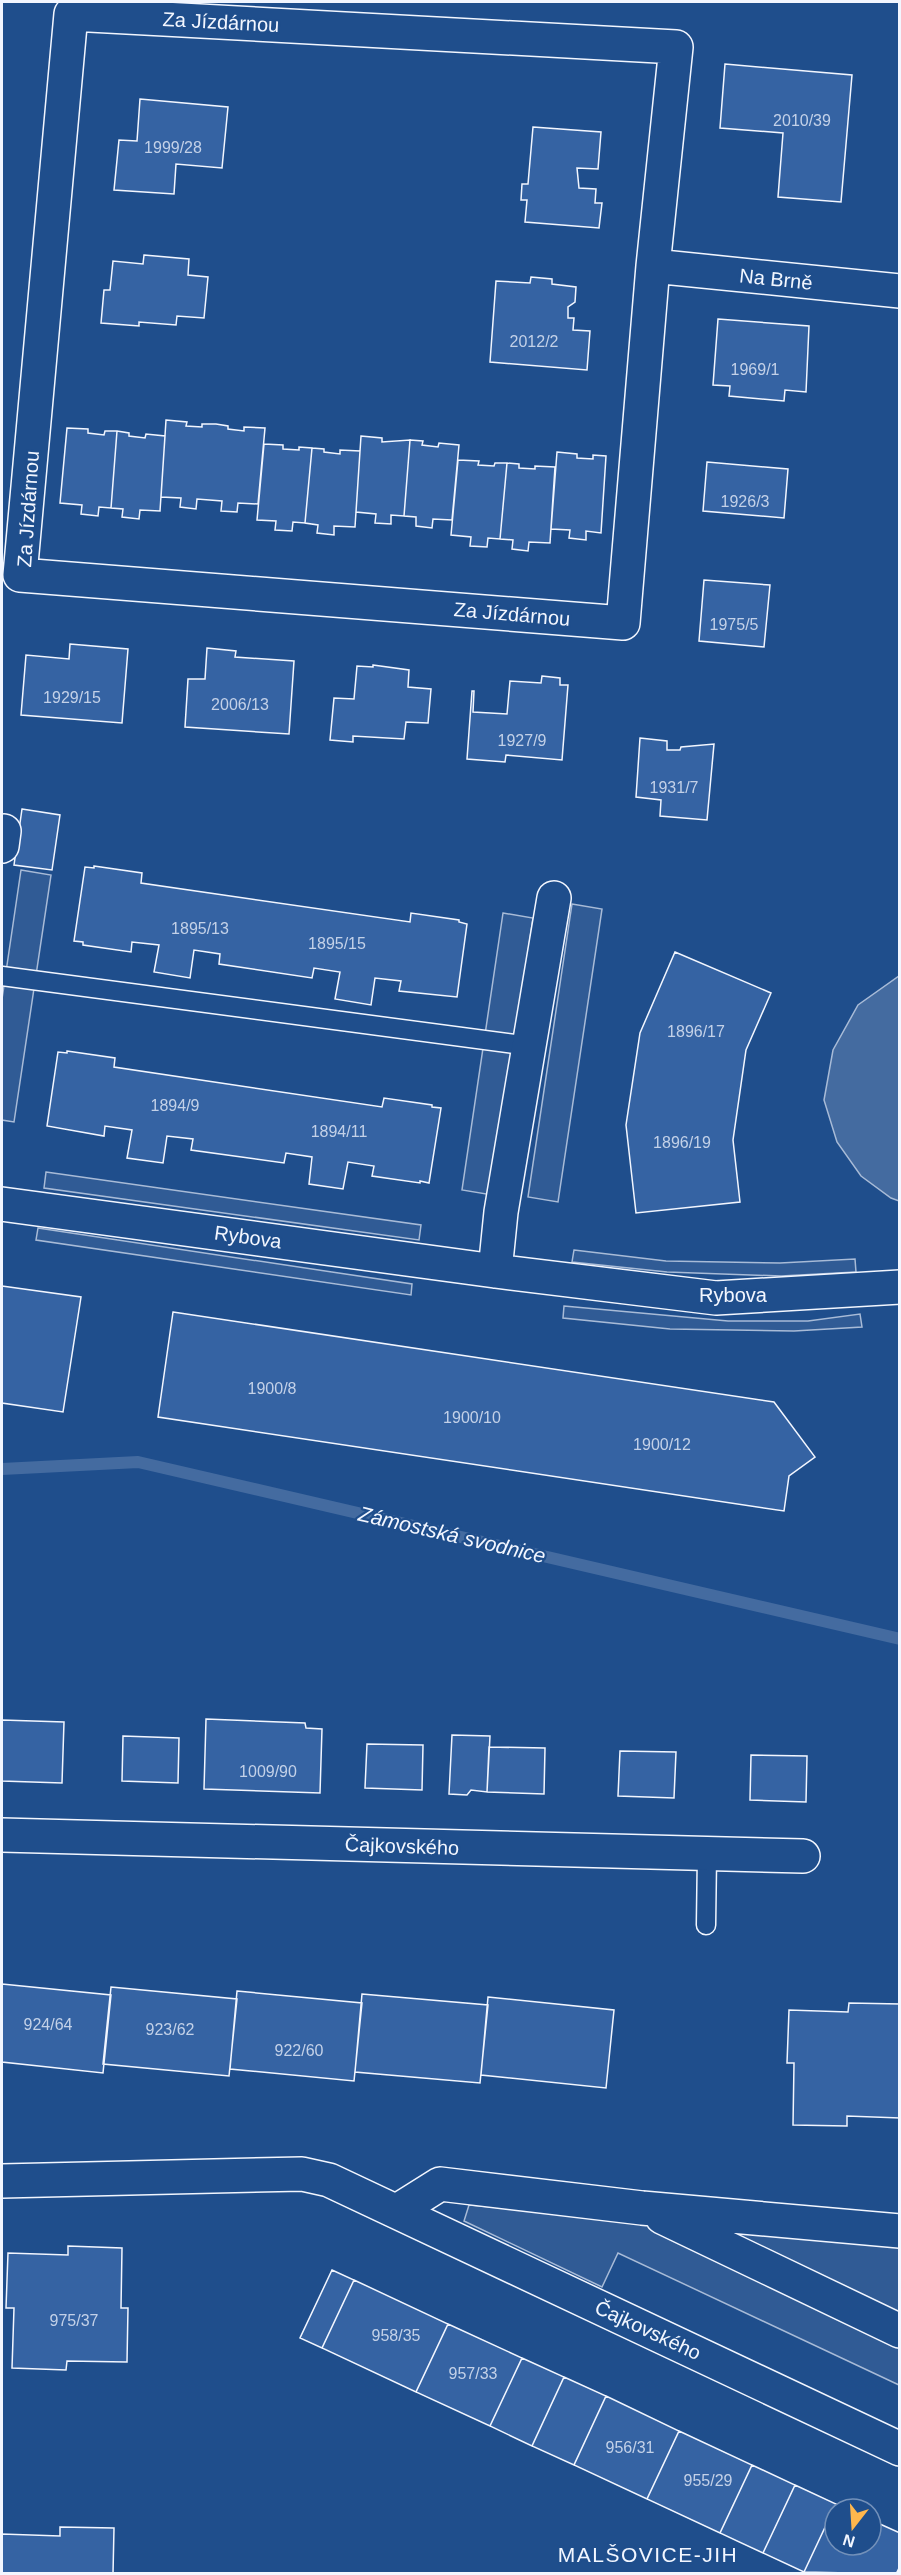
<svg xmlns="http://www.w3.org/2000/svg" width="901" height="2575" font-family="Arial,sans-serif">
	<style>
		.built { fill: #305b95; stroke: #a8bbd7; stroke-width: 1.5 }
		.water { fill: #446ba0; stroke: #a8bbd7; stroke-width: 1.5 }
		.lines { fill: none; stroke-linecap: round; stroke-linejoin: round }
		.stream { stroke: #446ba0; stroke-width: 12 }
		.building { fill: #3563a3; stroke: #f2f6ff; stroke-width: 1.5 }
		.service-casing { stroke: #f2f6ff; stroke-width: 21 }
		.minor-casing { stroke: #f2f6ff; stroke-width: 36 }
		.service { stroke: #1f4e8c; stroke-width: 18 }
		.minor { stroke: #1f4e8c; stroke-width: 33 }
		.labels { text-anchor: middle; stroke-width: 4.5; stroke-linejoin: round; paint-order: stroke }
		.number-label { font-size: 16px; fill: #c3d1e8 }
		.street-label { font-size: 20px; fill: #f2f6ff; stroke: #1f4e8c }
		.water-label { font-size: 21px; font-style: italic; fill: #f2f6ff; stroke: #1f4e8c }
		.neighbourhood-label { font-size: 21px; letter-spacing: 1.5px; fill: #f2f6ff; stroke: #1f4e8c }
	</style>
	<rect width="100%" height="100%" fill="#1f4e8c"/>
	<!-- built -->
	<path class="built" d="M21,870l30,5 -37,247 -12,-2v-121z
		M572,904l30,5 -44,293 -30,-5z
		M503,913l30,5 -41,277 -30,-5z
		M46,1172l375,53 -2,15 -375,-52z
		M38,1228l374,56 -1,11 -375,-55z
		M574,1250l92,11 114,2 75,-4 1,13 -75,4 -114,-4 -95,-10z
		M564,1306l164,15h80l52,-7 2,13 -68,4 -124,-2 -107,-11z
		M469,2205l430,40v140l-281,-132 -16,34 -138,-66z"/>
	<!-- water -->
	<path class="water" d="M899,976v225l-8,-3 -30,-22 -24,-34 -13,-42 9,-50 25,-45z"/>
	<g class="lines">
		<!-- stream -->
		<path class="stream" d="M2,1469l136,-7 762,177"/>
	</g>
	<!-- building -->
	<path class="building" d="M725,64l127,11 -11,127 -63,-5 5,-64 -63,-5z
		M140,99l88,8 -6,61 -46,-4 -2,30 -60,-4 5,-50 18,1z
		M533,127l68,5 -3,37 -21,-1 2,20 17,1 -1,14h7l-3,25 -74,-6 2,-22h-6l1,-16h6z
		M144,255l45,4 -1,16 20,2 -4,41 -27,-2 -1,9 -37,-3v4l-38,-3 3,-33h6l3,-29 30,3z
		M531,277l21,2v5l24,3 -1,15 -7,5v11h6l-1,12 17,1 -3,39 -97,-8 6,-81 34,2z
		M718,319l91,7 -3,66 -21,-2 -1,11 -55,-5 1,-10 -17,-1z
		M166,420l21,2 -1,4 16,1v-3h14l12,2v3l16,2v-4l21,1 -7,76 -20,-1 -1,9 -16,-1 1,-10 -25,-2 -1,10 -16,-2 1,-9 -20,-1z
		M67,428l21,1v4l16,2 1,-4h12l-6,77 -12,-1 -1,9 -17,-2 1,-9 -22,-2z
		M117,431l12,2v3l16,2 1,-4 19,2 -5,75 -20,-1 -1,9 -17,-2 1,-8 -12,-1z
		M361,436l21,2v4l28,-2 -6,76 -13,-1v9l-16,-1 1,-9 -20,-2z
		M410,440l13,1 -1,4 16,2 1,-4 20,2 -7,75 -19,-1 -1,9 -16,-2v-9l-12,-1z
		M264,444l19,1v4l16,1v-3l13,1 -7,75 -12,-1 -1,9 -17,-1 1,-9 -19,-1z
		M312,448l12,1v3l16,2v-4l20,1 -5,76 -21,-1v9l-17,-2 1,-8 -13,-2z
		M557,452l20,2v4l16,1v-4l13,1 -5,77 -15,-2v9l-17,-2 1,-8 -19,-1z
		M458,460l21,1 -1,4 16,1 1,-3h12l-7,76 -12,-1 -1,9 -17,-1 1,-9 -20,-2z
		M707,462l81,7 -4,49 -81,-7z
		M507,463l12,1v4l16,1v-3l20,1 -5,76 -21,-1 -1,9 -16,-2 1,-9 -13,-1z
		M704,580l66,5 -6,62 -65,-6z
		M70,644l58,5 -6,74 -101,-8 5,-60 43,4z
		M207,648l29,3 -1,6 59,4 -5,73 -104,-7 3,-48h17z
		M373,665l36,5 -1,17 23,2 -3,34 -22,-1 -2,17 -51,-3v6l-23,-2 4,-42 20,1 3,-33 16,1z
		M542,676l18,2v7h8l-6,75 -56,-5 -1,7 -38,-3 5,-68h2l-1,21 34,2 3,-33 31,2z
		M640,738l27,3v9h13l1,-3 33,-3 -7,76 -47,-4 1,-16 -25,-3z
		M22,809l38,6 -8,55 -38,-5z
		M94,866l48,7 -1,10 269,39 1,-9 48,7v2l8,2 -10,73 -58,-6 2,-10 -26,-3 -4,27 -36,-6 5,-27 -26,-4 -2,10 -93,-14 1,-10 -26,-4 -4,28 -36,-6 5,-27 -27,-3 -1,10 -48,-7v-3l-9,-1 11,-74 9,1z
		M675,952l96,41 -25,57 -13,90 7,62 -104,11 -10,-88 14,-92z
		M67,1051l48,7 -1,9 268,40 2,-9 48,7v2l9,1 -12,75 -9,-2v2l-48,-7 2,-10 -26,-4 -5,27 -34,-5 3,-27 -26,-4 -2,10 -93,-13 2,-11 -26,-3 -4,27 -36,-5 5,-28 -27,-4 -1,10 -57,-10 11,-74 9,1z
		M2,1286l79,11 -18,115 -61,-9z
		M173,1312l601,90 41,55 -26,19 -5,35 -626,-94z
		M206,1719l99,4 1,5 16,1 -2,64 -116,-4z
		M2,1720l62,2 -2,61 -60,-2z
		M452,1735l38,1 -3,56 -16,-2 -4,5 -18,-1z
		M123,1736l56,2 -1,45 -56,-2z
		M367,1744l56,1 -1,45 -57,-2z
		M489,1747l56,1 -1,46 -57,-2z
		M620,1751l56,1 -2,46 -56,-2z
		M751,1755l56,1 -1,46 -56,-2z
		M2,1984l109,11 -8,78 -101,-11z
		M111,1987l126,12 -8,77 -126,-12z
		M237,1991l125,12 -8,78 -124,-12z
		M362,1994l126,11 -8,78 -125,-11z
		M488,1997l126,13 -8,78 -125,-13z
		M849,2003l51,1v114l-53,-2v10l-54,-1 1,-62h-7l2,-53 59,2z
		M68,2246l54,2 -1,60h7l-1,54 -60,-1 -1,9 -54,-2 2,-60h-8l2,-55 60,2z
		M332,2270l22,10 -32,68 -22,-10z
		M354,2280l94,44 -32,68 -94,-44z
		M448,2324l74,34 -32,68 -74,-34z
		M522,2358l42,19 -32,69 -42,-20z
		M564,2377l42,19 -32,69 -42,-19z
		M606,2396l73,35 -32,68 -73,-34z
		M679,2431l73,34 -32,68 -73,-34z
		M752,2465l43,20 -32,68 -43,-20z
		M795,2485l41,19 -32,68 -41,-19z
		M836,2504l11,5h-12v36h36v-25l29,13v33l-4,8 -92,-2z
		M60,2527l54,1 -1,46h-111v-40l58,2z"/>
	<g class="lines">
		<defs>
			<path id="service" d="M2,976l528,70
				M706,1925l1,-70"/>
			<path id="minor" d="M71,14l605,33 -23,219 -30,357 -603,-48z
				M653,266l247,25
				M2,846l2,-15
				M2,1204l493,67 221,27 184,-11
				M495,1271l6,-59 53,-314
				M2,1835l801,21
				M2,2181l300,-7 27,6 571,269
				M397,2211l43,-27 202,24 258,23
				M662,2217l238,114"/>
		</defs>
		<!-- service casing -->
		<use href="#service" class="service-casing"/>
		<!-- minor casing -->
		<use href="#minor" class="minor-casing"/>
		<!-- service -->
		<use href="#service" class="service"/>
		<!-- minor -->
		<use href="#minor" class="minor"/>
	</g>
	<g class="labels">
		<!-- number labels -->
		<g class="number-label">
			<text x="802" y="126">2010/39</text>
			<text x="173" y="153">1999/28</text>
			<text x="534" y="347">2012/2</text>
			<text x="755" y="375">1969/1</text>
			<text x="745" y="507">1926/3</text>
			<text x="734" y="630">1975/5</text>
			<text x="72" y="703">1929/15</text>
			<text x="240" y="710">2006/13</text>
			<text x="522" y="746">1927/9</text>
			<text x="674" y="793">1931/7</text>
			<text x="200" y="934">1895/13</text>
			<text x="337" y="949">1895/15</text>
			<text x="696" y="1037">1896/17</text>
			<text x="175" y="1111">1894/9</text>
			<text x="339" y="1137">1894/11</text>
			<text x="682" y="1148">1896/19</text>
			<text x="272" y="1394">1900/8</text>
			<text x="472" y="1423">1900/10</text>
			<text x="662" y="1450">1900/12</text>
			<text x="268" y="1777">1009/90</text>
			<text x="48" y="2030">924/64</text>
			<text x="170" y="2035">923/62</text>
			<text x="299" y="2056">922/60</text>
			<text x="74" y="2326">975/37</text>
			<text x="396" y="2341">958/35</text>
			<text x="473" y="2379">957/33</text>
			<text x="630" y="2453">956/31</text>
			<text x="708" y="2486">955/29</text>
		</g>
		<!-- street labels -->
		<g class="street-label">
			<text transform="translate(221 22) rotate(3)" y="7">Za Jízdárnou</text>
			<text transform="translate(776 279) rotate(6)" y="7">Na Brně</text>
			<text transform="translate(28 509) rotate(-86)" y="7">Za Jízdárnou</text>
			<text transform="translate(512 614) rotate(5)" y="7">Za Jízdárnou</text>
			<text transform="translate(248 1237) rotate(8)" y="7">Rybova</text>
			<text x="733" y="1302">Rybova</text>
			<text transform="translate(402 1846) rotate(2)" y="7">Čajkovského</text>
			<text transform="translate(648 2330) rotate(25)" y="7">Čajkovského</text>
		</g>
		<!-- water labels -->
		<g class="water-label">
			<text transform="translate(452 1535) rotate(13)" y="7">Zámostská svodnice</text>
		</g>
		<!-- neighbourhood labels -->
		<g class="neighbourhood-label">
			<text x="648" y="2562">MALŠOVICE-JIH</text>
		</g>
	</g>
	<!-- border -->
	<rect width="901" height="2575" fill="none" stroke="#f2f6ff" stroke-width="6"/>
	<!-- north arrow -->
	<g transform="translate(853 2527) rotate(197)"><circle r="28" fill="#1f4e8c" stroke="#7391ba" stroke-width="1.5"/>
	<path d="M0-4.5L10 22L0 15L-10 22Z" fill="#ffb74d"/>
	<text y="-9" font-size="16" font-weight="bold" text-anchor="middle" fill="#f2f6ff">N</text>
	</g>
</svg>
